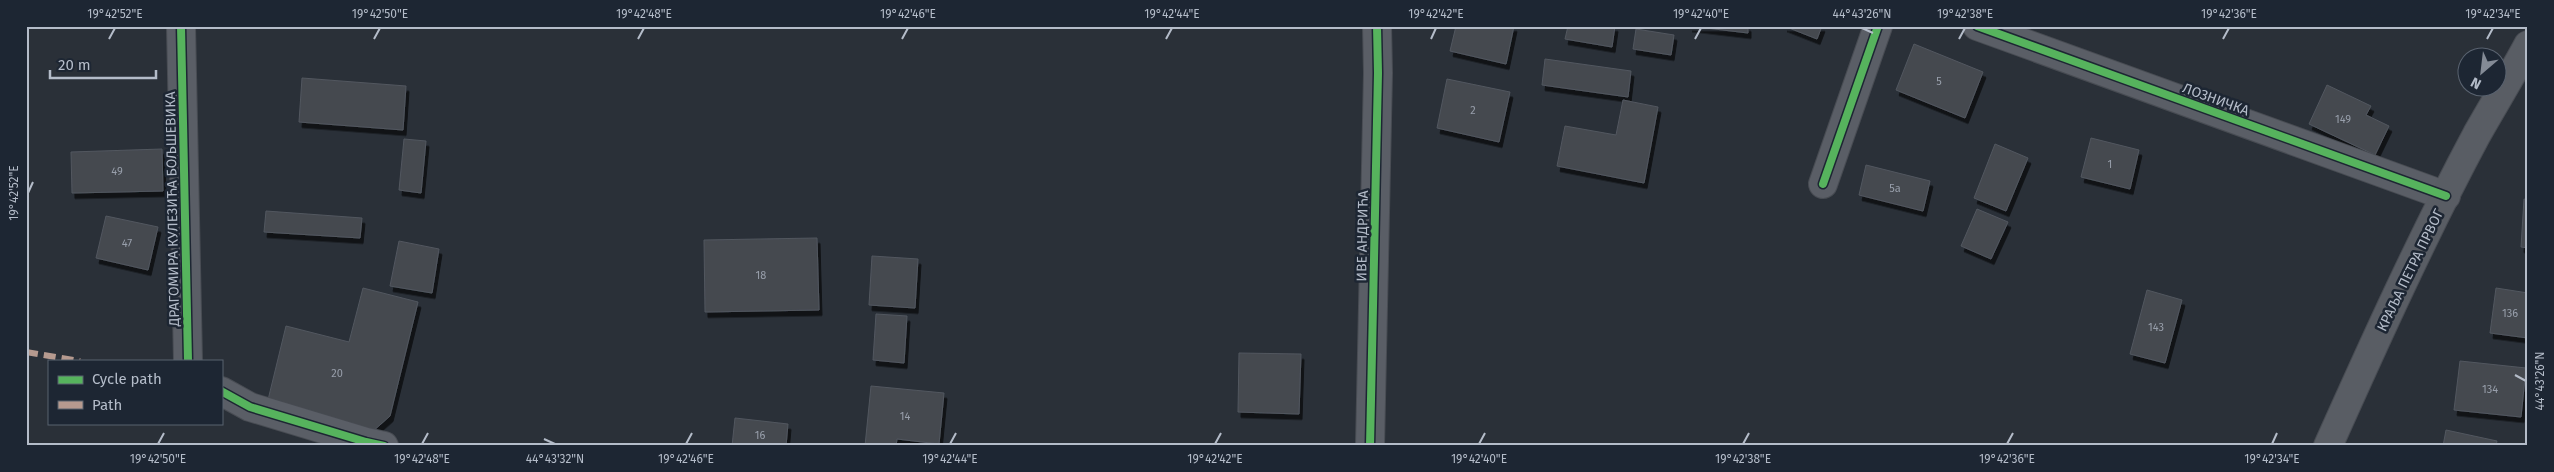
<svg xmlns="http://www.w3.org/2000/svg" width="2554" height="472" font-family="'Fira Sans',sans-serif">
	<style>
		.building { fill: #444950; stroke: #52575f; filter: url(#shadow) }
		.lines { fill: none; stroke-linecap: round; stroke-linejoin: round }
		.street-casing { stroke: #484c53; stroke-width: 30 }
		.secondary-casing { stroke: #484c53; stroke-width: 30 }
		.street { stroke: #5a5e66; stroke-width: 28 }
		.secondary { stroke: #595d64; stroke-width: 28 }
		.quiet { stroke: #b69a8f; stroke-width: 6; stroke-dasharray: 12 6; stroke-linecap: butt }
		.cycleway-casing { stroke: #1d2633; stroke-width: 11 }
		.cycleway { stroke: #56b35d; stroke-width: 8 }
		.ticks { fill: none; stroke: #b4bcc9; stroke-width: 2 }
		.labels { text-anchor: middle; stroke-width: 5; stroke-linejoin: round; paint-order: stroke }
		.number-label { font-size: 11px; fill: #989fab }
		.street-label { font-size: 14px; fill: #b4bcc9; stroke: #1d2633 }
		.neatline { fill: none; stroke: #b4bcc9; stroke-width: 2 }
		.ticks-label { font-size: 12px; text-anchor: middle; fill: #b4bcc9 }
	</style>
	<defs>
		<filter id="shadow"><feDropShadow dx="3" dy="5.5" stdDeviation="0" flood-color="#0009"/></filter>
	</defs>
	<rect width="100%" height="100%" fill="#2a3038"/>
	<!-- building -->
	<path class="building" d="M1456,26h58l-8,38 -56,-13z
		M1568,26h47l-3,21 -47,-8z
		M1689,26h59v7z
		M1784,26h38l-5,13z
		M1636,29l38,6 -3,20 -38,-6z
		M1914,44l69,28 -18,46 -69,-28z
		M1545,59l86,12 -3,26 -86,-12z
		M302,78l104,8 -3,44 -104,-8z
		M1447,79l63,13 -11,50 -62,-14z
		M2327,85l44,21 -5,9 23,11 -14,29 -66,-31z
		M1623,100l35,7 -14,76 -87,-17 8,-40 51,9z
		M2091,138l48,12 -9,39 -49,-12z
		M404,139l22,2 -5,52 -22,-3z
		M1995,144l33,14 -22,53 -32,-13z
		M162,149l1,42 -91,2 -1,-41z
		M1866,165l64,16 -7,30 -64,-16z
		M2524,199l4,1v48l-7,-1z
		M1977,209l31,13 -17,37 -30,-13z
		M266,211l96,7 -2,20 -96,-6z
		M106,216l52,11 -10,43 -52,-12z
		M817,238l2,72 -114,2 -1,-72z
		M399,241l40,8 -7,44 -42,-7z
		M872,256l46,3 -3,49 -46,-3z
		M363,288l55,14 -28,114 -18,16 -105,-28 19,-78 63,16z
		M2496,288l32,5v45l-38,-5z
		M2147,290l35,10 -17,63 -35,-9z
		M876,314l31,2 -3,47 -31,-3z
		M1239,353l62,1 -2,60 -61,-2z
		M2460,361l66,7 -5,49 -67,-7z
		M871,386l73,7 -5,51 -42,-5 -1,7h-31z
		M735,418l53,6 -2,22h-54z
		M2446,430l51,11 -1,5h-53z"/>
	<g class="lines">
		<defs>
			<path id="street" d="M181,26l7,335
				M1977,26l469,170
				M1823,184l55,-158
				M221,391l29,16 116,35 18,4
				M1370,446l8,-373 -1,-47"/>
			<path id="secondary" d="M2328,446c47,-105 95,-211 149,-312 17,-30 35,-59 51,-89"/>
		</defs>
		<!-- street casing -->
		<use href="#street" class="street-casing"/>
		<!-- secondary casing -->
		<use href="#secondary" class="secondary-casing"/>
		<!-- street -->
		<use href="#street" class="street"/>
		<!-- secondary -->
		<use href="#secondary" class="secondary"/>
		<!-- quiet -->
		<path class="quiet" d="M26,352l54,9"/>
		<defs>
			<path id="cycleway" d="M181,26l7,335
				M1977,26l469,170
				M1823,184l55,-158
				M221,391l29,16 116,35 18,4
				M1370,446l8,-373 -1,-47"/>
		</defs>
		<!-- cycleway casing -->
		<use href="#cycleway" class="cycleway-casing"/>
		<!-- cycleway -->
		<use href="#cycleway" class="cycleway"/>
	</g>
	<!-- ticks -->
	<path class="ticks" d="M1862,28l11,5M109,39l6,-11M374,39l6,-11M638,39l6,-11M902,39l6,-11M1166,39l6,-11M1431,39l5,-11M1695,39l6,-11M1959,39l6,-11M2223,39l6,-11M2487,39l6,-11M28,193l5,-11M2515,375l11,6M544,439l11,5M158,444l6,-11M422,444l6,-11M686,444l6,-11M950,444l6,-11M1215,444l6,-11M1479,444l6,-11M1743,444l6,-11M2007,444l6,-11M2272,444l5,-11"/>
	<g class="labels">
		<!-- number labels -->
		<g class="number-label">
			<text x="1939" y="85">5</text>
			<text x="1473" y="114">2</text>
			<text x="2343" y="123">149</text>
			<text x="2110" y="168">1</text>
			<text x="117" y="175">49</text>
			<text x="1895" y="192">5a</text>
			<text x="127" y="247">47</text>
			<text x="761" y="279">18</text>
			<text x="2510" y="317">136</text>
			<text x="2156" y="331">143</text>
			<text x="337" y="377">20</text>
			<text x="2490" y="393">134</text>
			<text x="905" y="420">14</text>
			<text x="760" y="439">16</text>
		</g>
		<!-- street labels -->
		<g class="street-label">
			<text transform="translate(2216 99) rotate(20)" y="5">ЛОЗНИЧКА</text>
			<text transform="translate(172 209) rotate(-91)" y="5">ДРАГОМИРА КУЛЕЗИЋА БОЉШЕВИКА</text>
			<text transform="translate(1362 236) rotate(-89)" y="5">ИВЕ АНДРИЋА</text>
			<text transform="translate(2410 270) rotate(-64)" y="5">КРАЉА ПЕТРА ПРВОГ</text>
		</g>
	</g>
	<!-- border -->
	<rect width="2554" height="472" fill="none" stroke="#1d2633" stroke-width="55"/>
	<!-- legend -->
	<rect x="48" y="360" width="175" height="65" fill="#1d2633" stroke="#59626f"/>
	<rect x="58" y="376" width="25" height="8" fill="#56b35d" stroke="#59626f"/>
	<text x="92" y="384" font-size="15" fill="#b4bcc9">Cycle path</text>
	<rect x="58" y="401" width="25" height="8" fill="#b69a8f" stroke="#59626f"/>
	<text x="92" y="410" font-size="15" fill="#b4bcc9">Path</text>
	<!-- north arrow -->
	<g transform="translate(2482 72) rotate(208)"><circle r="24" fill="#1d2633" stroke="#59626f"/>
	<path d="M0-4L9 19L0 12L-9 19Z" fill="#848b96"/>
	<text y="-8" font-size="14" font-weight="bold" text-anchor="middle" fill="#b4bcc9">N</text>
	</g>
	<!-- scale -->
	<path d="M50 70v8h106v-8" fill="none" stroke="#b4bcc9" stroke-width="2.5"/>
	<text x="58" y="70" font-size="15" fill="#b4bcc9" stroke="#1d2633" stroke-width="4" paint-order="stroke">20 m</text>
	<rect x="28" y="28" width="2498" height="416" class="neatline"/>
	<g class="ticks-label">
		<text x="115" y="18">19°42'52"E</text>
		<text x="380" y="18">19°42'50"E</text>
		<text x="644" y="18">19°42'48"E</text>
		<text x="908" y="18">19°42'46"E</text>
		<text x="1172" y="18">19°42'44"E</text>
		<text x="1436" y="18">19°42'42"E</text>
		<text x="1701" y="18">19°42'40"E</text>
		<text x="1862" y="18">44°43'26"N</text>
		<text x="1965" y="18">19°42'38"E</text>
		<text x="2229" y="18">19°42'36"E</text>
		<text x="2493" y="18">19°42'34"E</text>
		<text transform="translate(14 193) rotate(-90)" y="4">19°42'52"E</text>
		<text transform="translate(2540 381) rotate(-90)" y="4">44°43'26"N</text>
		<text x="158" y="463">19°42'50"E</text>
		<text x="422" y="463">19°42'48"E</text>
		<text x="555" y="463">44°43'32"N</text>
		<text x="686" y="463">19°42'46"E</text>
		<text x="950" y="463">19°42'44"E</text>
		<text x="1215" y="463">19°42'42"E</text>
		<text x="1479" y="463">19°42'40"E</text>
		<text x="1743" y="463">19°42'38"E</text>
		<text x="2007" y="463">19°42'36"E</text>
		<text x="2272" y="463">19°42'34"E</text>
	</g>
</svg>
